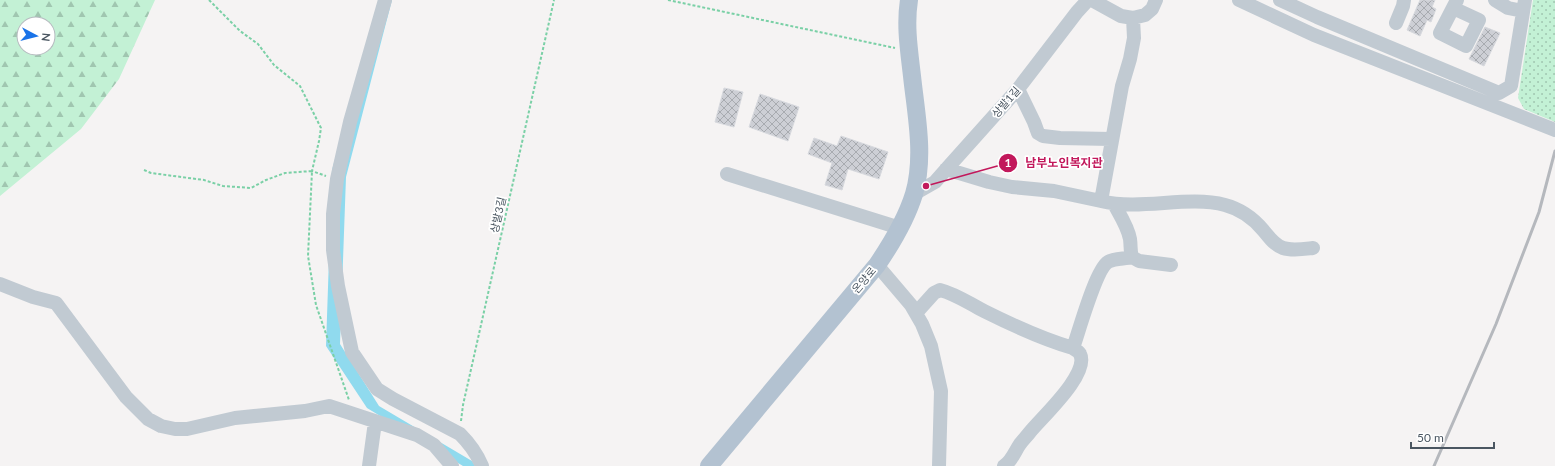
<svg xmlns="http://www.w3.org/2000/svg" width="1555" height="466" font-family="Lato,'Noto Sans KR',sans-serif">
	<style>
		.green { fill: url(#green-dots) }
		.forest { fill: url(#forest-firs); fill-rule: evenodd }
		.water { fill: #90daee }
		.building { fill: url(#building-cross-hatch); stroke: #d7d9de }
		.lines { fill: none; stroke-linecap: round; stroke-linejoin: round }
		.path { stroke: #7ad0a6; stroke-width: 2; stroke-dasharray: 3 2; stroke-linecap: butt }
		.minor { stroke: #c1cad2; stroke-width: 14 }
		.major { stroke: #b3c2d1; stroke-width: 18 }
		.rail { stroke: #b5b8bd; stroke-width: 3 }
		.labels { text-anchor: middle; stroke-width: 3.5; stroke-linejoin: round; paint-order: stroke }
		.street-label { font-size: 11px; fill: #4a5661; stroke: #fff }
		.leader { fill: none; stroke: #c2185b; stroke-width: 1.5 }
		.callout-dot { fill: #c2185b; stroke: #fff; stroke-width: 1.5 }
		.mark-label { font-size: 12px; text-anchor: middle; font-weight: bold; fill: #fff }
		.callout-label { font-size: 12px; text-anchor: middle; font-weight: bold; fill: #c2185b; stroke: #fff; stroke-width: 3.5; stroke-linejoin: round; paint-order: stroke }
	</style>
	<defs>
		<pattern id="green-dots" width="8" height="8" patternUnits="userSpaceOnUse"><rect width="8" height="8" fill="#c3f1d5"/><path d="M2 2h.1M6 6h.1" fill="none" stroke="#a0c6b0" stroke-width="1.8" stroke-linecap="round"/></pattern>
		<pattern id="forest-firs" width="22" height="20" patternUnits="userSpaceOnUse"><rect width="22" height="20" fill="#c3f1d5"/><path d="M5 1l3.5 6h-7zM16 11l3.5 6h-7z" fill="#a0c6b0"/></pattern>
		<pattern id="building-cross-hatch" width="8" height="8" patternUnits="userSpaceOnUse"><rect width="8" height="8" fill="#cdcfd5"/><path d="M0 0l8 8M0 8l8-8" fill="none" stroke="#a8abb0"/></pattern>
	</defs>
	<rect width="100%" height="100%" fill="#f5f3f3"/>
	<!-- green -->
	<path class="green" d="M1533,0h22v122l-31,-13 -6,-11z"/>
	<!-- forest -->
	<path class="forest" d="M0,0h155l-36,79 -38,50 -81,67zM24,24h24v24h-24z"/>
	<!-- water -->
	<path class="water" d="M379,0h13l-46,177 -6,167 39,62 93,55 3,5h-12l-96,-58 -41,-62 6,-176z"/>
	<!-- building -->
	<path class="building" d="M1420,0h15l-3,7 4,2 -5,13 -4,-2 -7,16 -13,-6z
		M1485,27l15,6 -16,33 -15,-7z
		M724,88l19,4 -9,35 -19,-5z
		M760,94l39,13 -11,34 -39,-14z
		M841,136l47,16 -9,27 -31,-10 -6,21 -17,-5 7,-22 -24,-9 6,-16 23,8z"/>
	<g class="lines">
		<!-- path -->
		<path class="path" d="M209,0l31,31 18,13 16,21 26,21 21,42 -2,13 -7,30 14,5
			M668,0l227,48
			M144,170l7,3 53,7 19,6 28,2 15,-8 19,-7 27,-2 -4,85 8,49 33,95
			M461,421l2,-16 91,-405"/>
		<!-- minor -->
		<path class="minor" d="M385,0l-35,122 -13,57 -4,35v36l5,36 14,66 25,37 16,10 67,35c9,9 17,20 22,32
			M1092,0l29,16 12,2 12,-3 7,-6 4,-9
			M1239,0l75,35 241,95
			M1280,0l37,17 182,76 12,-7 14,-86
			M1495,0l13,8 15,3
			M1453,8l26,12 -13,26 -26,-13 17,-33
			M1396,23l7,-17 1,-6
			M1018,89l16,33 4,11 5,3 17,2 51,1
			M946,169l43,13 23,5 42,4 47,10 21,-115 8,-27 4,-21 -1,-20
			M727,174l173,54
			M914,194l21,-12 15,-17 68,-76 59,-77 11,-12
			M1101,201c40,10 86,-6 124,4 15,4 28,13 38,25 6,7 11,15 20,18 9,3 21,1 30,0
			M1114,204c6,11 14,23 16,35 1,7 0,12 2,18l7,4 32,4
			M877,265l34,40 11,19 9,22 10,45 -2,75
			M0,284l33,13 23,6 70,94 22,22 13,7 14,3h12l48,-11 70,-7 24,-5 88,29 17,10 18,21
			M916,313l18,-20 6,-3c16,4 30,14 44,21 30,15 58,28 89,37
			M369,466l6,-44
			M1004,466c8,-5 11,-15 16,-22 3,-4 7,-8 10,-12 11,-14 60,-58 50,-78 -1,-3 -5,-4 -7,-6 6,-17 23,-79 35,-86 6,-4 17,-3 24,-5"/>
		<!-- major -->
		<path class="major" d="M709,466l168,-201c15,-22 29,-45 37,-71 11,-38 2,-80 -2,-118 -3,-26 -7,-51 -3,-76"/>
		<!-- rail -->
		<path class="rail" d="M1434,466l62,-142 43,-112 16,-61"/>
	</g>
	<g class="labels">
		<!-- street labels -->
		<g class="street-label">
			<text transform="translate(1006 102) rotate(-49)" y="4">상발1길</text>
			<text transform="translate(498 215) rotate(-77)" y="4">상발3길</text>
			<text transform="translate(864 280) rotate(-50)" y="4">온양로</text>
		</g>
	</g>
	<!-- callouts -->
	<path class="leader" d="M926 186L1008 163"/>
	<g class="callout-dot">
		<circle cx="926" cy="186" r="4"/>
		<circle cx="1008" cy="163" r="10"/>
	</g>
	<g class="mark-label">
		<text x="1008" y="167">1</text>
	</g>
	<g class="callout-label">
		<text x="1064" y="167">남부노인복지관</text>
	</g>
	<!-- north arrow -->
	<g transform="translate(36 36) rotate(97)"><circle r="19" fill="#ffffff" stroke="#b7bbc0"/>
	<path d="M0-3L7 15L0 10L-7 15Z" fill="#1a73e8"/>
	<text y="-6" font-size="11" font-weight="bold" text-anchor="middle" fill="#4a5661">N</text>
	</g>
	<!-- scale -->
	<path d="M1411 442v6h83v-6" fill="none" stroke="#4a5661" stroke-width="2"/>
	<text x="1417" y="442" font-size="12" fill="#4a5661" stroke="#ffffff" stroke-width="3" paint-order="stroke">50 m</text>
</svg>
